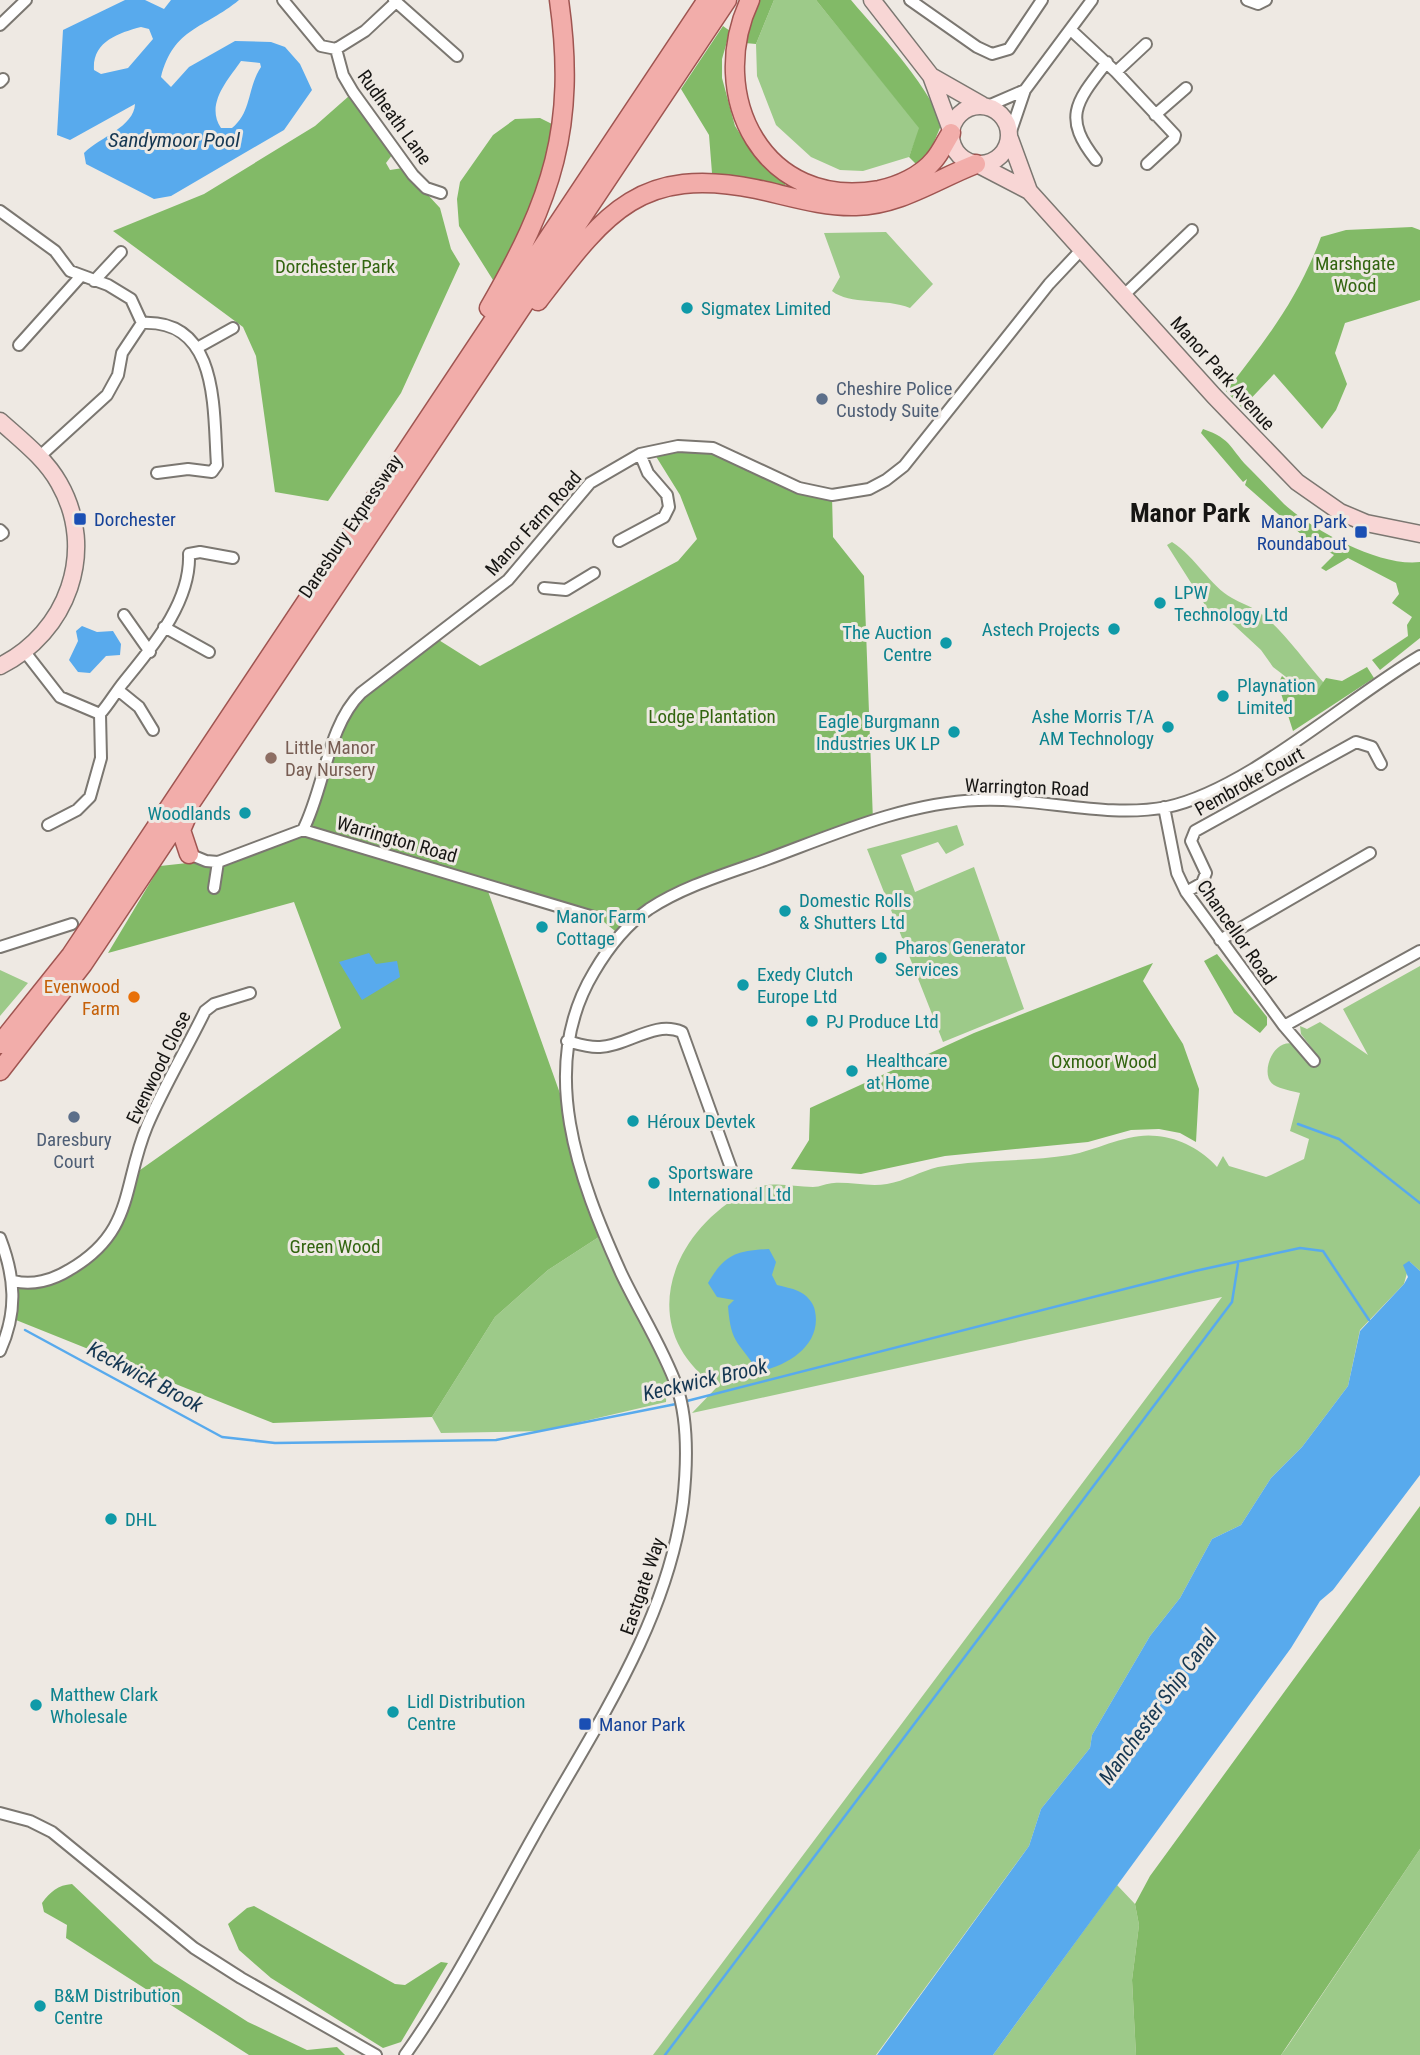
<svg xmlns="http://www.w3.org/2000/svg" width="1420" height="2055" font-family="'Roboto Condensed',sans-serif">
	<style>
		.green { fill: #9dca89 }
		.forest { fill: #82ba67 }
		.water { fill: #58aaed; fill-rule: evenodd }
		.lines { fill: none; stroke-linecap: round; stroke-linejoin: round }
		.stream { stroke: #58aaed; stroke-width: 2.5 }
		.street-casing { stroke: #7b7771; stroke-width: 14 }
		.secondary-casing { stroke: #7b7771; stroke-width: 19 }
		.primary-casing { stroke: #9f5551; stroke-width: 21 }
		.street { stroke: #fff; stroke-width: 10 }
		.secondary { stroke: #f8d6d5; stroke-width: 16 }
		.primary { stroke: #f2adaa; stroke-width: 18 }
		.culture-dot { fill: #0f9aa8; stroke: #eee9e3; stroke-width: 2.5 }
		.service-dot { fill: #5c6f8a; stroke: #eee9e3; stroke-width: 2.5 }
		.transit-dot { fill: #1a4fb4; stroke: #eee9e3; stroke-width: 2.5 }
		.education-dot { fill: #8d6e63; stroke: #eee9e3; stroke-width: 2.5 }
		.food-dot { fill: #e8710a; stroke: #eee9e3; stroke-width: 2.5 }
		.labels { text-anchor: middle; stroke-width: 6; stroke-linejoin: round; paint-order: stroke }
		.street-label { font-size: 19px; fill: #161513; stroke: #eee9e3 }
		.park-label { font-size: 19px; fill: #326510; stroke: #eee9e3 }
		.culture-label { font-size: 19px; fill: #0d838f; stroke: #eee9e3; text-anchor: start }
		.service-label { font-size: 19px; fill: #4e5e75; stroke: #eee9e3; text-anchor: start }
		.transit-label { font-size: 19px; fill: #164399; stroke: #eee9e3; text-anchor: start }
		.education-label { font-size: 19px; fill: #785e54; stroke: #eee9e3; text-anchor: start }
		.food-label { font-size: 19px; fill: #c56008; stroke: #eee9e3; text-anchor: end }
		.water-label { font-size: 21px; font-style: italic; fill: #153752; stroke: #eee9e3 }
		.district-label { font-size: 26px; font-weight: bold; fill: #161513; stroke: #eee9e3 }
	</style>
	<rect width="100%" height="100%" fill="#eee9e3"/>
	<!-- green -->
	<path class="green" d="M774,0h42l104,128 -11,29 -46,14 -23,-1 -29,-13 -35,-32 -19,-49 -1,-32z
		M886,232l47,52 -23,24c-24,-10 -61,-3 -78,-17l8,-14 -16,-44z
		M1172,542c24,15 38,44 60,56 8,5 16,7 24,12 23,14 49,52 68,73l-7,8 -17,2 -10,-13 -17,-13 -12,-17 -27,-25 -27,-17 -40,-63z
		M957,825l7,20 -18,9 -8,-12 -37,13 14,37 59,-25 50,142 -81,33 -76,-193z
		M1420,966v305l-10,-9 -6,22 -44,46 -12,56 -46,61 -31,31 -30,47 -29,14 -32,59 -30,38 -58,99 -2,13 -49,61 -12,37 -153,209h-223l569,-758 -530,116 25,-26c-82,-56 -49,-153 29,-195 25,-13 44,-5 67,-5 7,0 14,-4 21,-4 17,-1 36,4 53,1 18,-3 34,-13 51,-17 43,-8 88,-5 132,-12 28,-5 58,-23 87,-19 23,2 45,14 60,31l6,-11 6,10 37,11 5,-2 33,-16 5,-20 -19,-8 10,-38c-8,-2 -19,-4 -26,-8 -15,-9 -2,-47 20,-41l19,22 7,-7 -19,-25 -1,-8 7,3 13,-7 48,33 -25,-46z
		M0,970l28,13 -28,33z
		M605,1233l63,135 -2,34 -124,29 -101,2 -9,-16 63,-100 53,-47z
		M1420,1849v206h-139l6,-8z
		M1117,1885l18,19 4,21 -7,55 4,75h-143z"/>
	<!-- forest -->
	<path class="forest" d="M757,0h17l-18,44 -11,-1z
		M816,0h35c32,38 71,77 91,123l-13,31 -10,13 -10,-10 10,-29z
		M723,26l7,5 -8,28v19l13,48 23,35 28,22 -3,6 -71,-16 -3,-38 -28,-46z
		M349,96l41,54 2,5 -6,8 4,7 13,-2 37,40 11,41 9,15 -59,129 -73,108 -53,-9 -19,-136 -13,-29 -130,-96 91,-37 111,-68z
		M540,118l14,7c-13,57 -28,107 -61,155l-34,-54 -2,-27 3,-17 33,-47 22,-16z
		M1412,227l8,3v70l-75,23 -10,30 12,31 -11,26 -14,19 -48,-55 -32,34 -16,-17c40,-51 72,-92 95,-154l25,-7z
		M1203,429c30,10 27,21 48,41 11,11 22,23 33,34 30,27 96,63 136,58v76l-40,32 -8,-10 36,-24 -1,-11 5,-8 -20,-14 7,-9 -3,-11 -48,-25 -22,13 -5,-3 13,-13 -32,-20 -57,-50 2,-6 -4,3 -42,-49z
		M713,448l119,47 1,42 31,39 9,245 -186,67 -67,47 -16,-13 -120,-42 84,236 37,117 -57,37 -53,47 -63,100 -159,6 -262,-105 3,-37 13,3 67,-28 28,-39 11,-42 208,-147 -47,-126 -186,51 52,-87 46,-5 97,-31 31,-87 27,-50 73,-56 46,29 198,-105 19,-22 -17,-44 -28,-45z
		M1367,667l7,11 -81,53 -15,-47 4,-8 18,17 17,-2 9,-13 16,3z
		M1217,954l50,63v8l-7,8 -26,-20 -30,-52z
		M1153,963l-10,18 40,63 16,45 -3,53 -16,-9 -21,-4 -28,1 -43,12 -143,14 -84,18 -70,-5 18,-29 1,-32 164,-75z
		M1420,1506v343l-139,206h-145l-4,-75 7,-55 -4,-21 15,-28z
		M72,1884l82,78 94,60 59,28 30,-3 8,8h-96l-183,-117 1,-13 -23,-13 -2,-9c8,-11 16,-18 30,-19z
		M254,1906l141,78 10,1 36,-23 7,1 -47,79 -18,6 -112,-70 -32,-28 -11,-26 19,-16z"/>
	<!-- water -->
	<path class="water" d="M125,0h20l19,9 7,-9h68c-35,29 -65,27 -78,77l10,10 18,-20 46,-26 36,1 14,5 15,17 12,26 -28,40 -113,66 -17,3 -68,-35 -2,-11c16,-16 50,-26 51,-49l-65,36 -13,-5 6,-105zM141,27l8,2 4,10 -25,29 -27,6 -7,-4c-2,-28 24,-37 47,-43zM241,61l19,2 1,4c-14,21 -9,45 -29,61h-11c-16,-24 7,-48 20,-67z
		M82,626l15,6 16,-1 8,13 -1,11 -14,1 -16,17 -12,-1 -9,-12 9,-19 -2,-10z
		M369,953l7,11 21,-3 3,16 -38,23 -23,-38z
		M769,1249l7,13 -4,13 5,10c7,2 15,3 21,6 8,3 16,12 17,20 7,34 -27,55 -57,61 -18,-31 -27,-25 -30,-66l6,-6 -17,-3 -9,-14c17,-29 28,-32 61,-34z
		M1409,1261l11,10v204l-87,115 -13,11 -29,47 -298,407h-116l152,-209 12,-37 49,-61 2,-13 58,-99 30,-38 32,-59 29,-14 30,-47 31,-31 46,-61 12,-55 44,-47 4,-7 -5,-12z"/>
	<g class="lines">
		<!-- stream -->
		<path class="stream" d="M1298,1124l41,15 81,64
			M25,1330l197,107 53,6 221,-3 180,-36
			M683,1402l512,-131 105,-23 23,3 46,69
			M665,2055l567,-753 6,-38"/>
		<defs>
			<path id="street" d="M283,0l38,46 15,3 7,26 10,17 60,83 13,13 15,5
				M394,0l63,56
				M910,0l67,47 15,7 17,-5 33,-49
				M1247,0l11,4 8,-4
				M0,25l26,-25
				M1072,31l44,41 59,63 -1,4 -27,25
				M336,49l29,-18 31,-29
				M1116,72l30,-28
				M0,82l3,-3
				M988,106l37,-16
				M1155,115l31,-27
				M1010,134l15,-44 67,-90
				M1096,160c-34,-43 -20,-58 11,-98
				M0,211l55,40 15,20 38,14 23,14 11,24
				M94,281l27,-29
				M1124,295l68,-65
				M19,345l61,-68
				M197,348l36,-20
				M39,457l68,-62 11,-20 4,-22 20,-30c78,-4 71,88 75,142l-5,7 -24,-3 -31,4
				M0,530l3,3 -3,2
				M619,541l45,-24 5,-10 -2,-12 -19,-22 -8,-19
				M544,588l22,2 28,-17
				M124,615l26,37
				M164,627l45,25
				M25,652l35,45 40,17c9,-10 15,-21 23,-31 29,-36 68,-80 66,-129l11,-2 33,6
				M118,690l21,17 14,23
				M1164,807l13,66 9,19 98,134 30,35
				M48,825l29,-15 13,-13 11,-39 -1,-44
				M303,830c22,-43 24,-103 58,-137l147,-113 82,-97 50,-29 38,-8 35,2 86,40 33,7 37,-6 17,-9 18,-14 145,-182 33,-35
				M189,854l17,7 12,1 85,-32 294,88
				M214,888l4,-26
				M1186,892l16,-9 4,-10 -15,-32 4,-10 161,-89 16,5 9,17
				M1220,940l150,-87
				M0,947l72,-23
				M1284,1026l136,-75
				M567,1041c11,3 22,7 33,6 28,-1 54,-27 82,-15l50,139
				M0,1238c15,39 18,73 0,113
				M14,1281c18,5 39,-1 55,-11 66,-38 53,-84 78,-144 17,-40 39,-76 58,-115l9,-7 36,-11
				M0,1813l30,8 22,11 142,116 47,30 135,77
				M405,2055c49,-69 87,-145 128,-218 59,-106 134,-212 150,-335 4,-36 6,-79 -6,-115 -14,-39 -38,-76 -56,-114 -42,-93 -85,-205 -27,-301 14,-24 32,-47 55,-63 35,-23 77,-35 116,-49 68,-25 139,-57 213,-60 62,-3 127,19 189,7 80,-17 180,-108 253,-151"/>
			<path id="secondary" d="M872,0l59,76 20,54
				M931,76l51,29
				M951 135a29 29 0 1 1 58 0a29 29 0 1 1-58 0Z
				M1010,139l19,52
				M979,165l50,26 185,205 83,86 43,30 26,11 54,11
				M0,421c21,19 45,37 59,62 39,68 8,150 -59,183"/>
			<path id="primary" d="M750,0c-45,96 14,211 129,190 19,-4 42,-14 55,-30 7,-8 11,-18 17,-27
				M538,301c66,-86 100,-136 218,-112 33,7 66,18 100,17 44,-1 81,-27 120,-42
				M489,308c63,-109 88,-181 70,-308
				M187,816l-6,14 8,24
				M0,1044l71,-89 636,-955
				M0,1071l83,-107 644,-964"/>
		</defs>
		<!-- street casing -->
		<use href="#street" class="street-casing"/>
		<!-- secondary casing -->
		<use href="#secondary" class="secondary-casing"/>
		<!-- primary casing -->
		<use href="#primary" class="primary-casing"/>
		<!-- street -->
		<use href="#street" class="street"/>
		<!-- secondary -->
		<use href="#secondary" class="secondary"/>
		<!-- primary -->
		<use href="#primary" class="primary"/>
	</g>
	<!-- markers -->
	<g class="culture-dot">
		<circle cx="687" cy="308" r="7"/>
		<circle cx="1160" cy="603" r="7"/>
		<circle cx="1114" cy="629" r="7"/>
		<circle cx="946" cy="643" r="7"/>
		<circle cx="1223" cy="696" r="7"/>
		<circle cx="1168" cy="727" r="7"/>
		<circle cx="954" cy="732" r="7"/>
		<circle cx="245" cy="813" r="7"/>
		<circle cx="785" cy="911" r="7"/>
		<circle cx="542" cy="927" r="7"/>
		<circle cx="881" cy="958" r="7"/>
		<circle cx="743" cy="985" r="7"/>
		<circle cx="812" cy="1021" r="7"/>
		<circle cx="852" cy="1071" r="7"/>
		<circle cx="633" cy="1121" r="7"/>
		<circle cx="654" cy="1183" r="7"/>
		<circle cx="111" cy="1519" r="7"/>
		<circle cx="36" cy="1705" r="7"/>
		<circle cx="393" cy="1712" r="7"/>
		<circle cx="40" cy="2006" r="7"/>
	</g>
	<g class="service-dot">
		<circle cx="822" cy="399" r="7"/>
		<circle cx="74" cy="1117" r="7"/>
	</g>
	<g class="transit-dot">
		<rect x="73" y="512" width="14" height="14" rx="3.5"/>
		<rect x="1354" y="525" width="14" height="14" rx="3.5"/>
		<rect x="578" y="1717" width="14" height="14" rx="3.5"/>
	</g>
	<circle class="education-dot" cx="271" cy="758" r="7"/>
	<circle class="food-dot" cx="134" cy="997" r="7"/>
	<g class="labels">
		<!-- street labels -->
		<g class="street-label">
			<text transform="translate(395 117) rotate(54)" y="7">Rudheath Lane</text>
			<text transform="translate(1223 373) rotate(48)" y="7">Manor Park Avenue</text>
			<text transform="translate(533 523) rotate(-48)" y="7">Manor Farm Road</text>
			<text transform="translate(350 526) rotate(-56)" y="7">Daresbury Expressway</text>
			<text transform="translate(1249 781) rotate(-29)" y="7">Pembroke Court</text>
			<text transform="translate(1027 787) rotate(2)" y="7">Warrington Road</text>
			<text transform="translate(397 839) rotate(16)" y="7">Warrington Road</text>
			<text transform="translate(1237 932) rotate(55)" y="7">Chancellor Road</text>
			<text transform="translate(158 1067) rotate(-64)" y="7">Evenwood Close</text>
			<text transform="translate(642 1586) rotate(-71)" y="7">Eastgate Way</text>
		</g>
		<!-- park labels -->
		<g class="park-label">
			<text x="1355" y="270">Marshgate<tspan x="1355" dy="22">Wood</tspan></text>
			<text x="335" y="273">Dorchester Park</text>
			<text x="712" y="723">Lodge Plantation</text>
			<text x="1104" y="1068">Oxmoor Wood</text>
			<text x="335" y="1253">Green Wood</text>
		</g>
		<!-- culture labels -->
		<g class="culture-label">
			<text x="701" y="315">Sigmatex Limited</text>
			<text x="1174" y="599">LPW<tspan x="1174" dy="22">Technology Ltd</tspan></text>
			<text x="1100" y="636" text-anchor="end">Astech Projects</text>
			<text x="932" y="639" text-anchor="end">The Auction<tspan x="932" dy="22">Centre</tspan></text>
			<text x="1237" y="692">Playnation<tspan x="1237" dy="22">Limited</tspan></text>
			<text x="1154" y="723" text-anchor="end">Ashe Morris T/A<tspan x="1154" dy="22">AM Technology</tspan></text>
			<text x="940" y="728" text-anchor="end">Eagle Burgmann<tspan x="940" dy="22">Industries UK LP</tspan></text>
			<text x="231" y="820" text-anchor="end">Woodlands</text>
			<text x="799" y="907">Domestic Rolls<tspan x="799" dy="22">&amp; Shutters Ltd</tspan></text>
			<text x="556" y="923">Manor Farm<tspan x="556" dy="22">Cottage</tspan></text>
			<text x="895" y="954">Pharos Generator<tspan x="895" dy="22">Services</tspan></text>
			<text x="757" y="981">Exedy Clutch<tspan x="757" dy="22">Europe Ltd</tspan></text>
			<text x="826" y="1028">PJ Produce Ltd</text>
			<text x="866" y="1067">Healthcare<tspan x="866" dy="22">at Home</tspan></text>
			<text x="647" y="1128">Héroux Devtek</text>
			<text x="668" y="1179">Sportsware<tspan x="668" dy="22">International Ltd</tspan></text>
			<text x="125" y="1526">DHL</text>
			<text x="50" y="1701">Matthew Clark<tspan x="50" dy="22">Wholesale</tspan></text>
			<text x="407" y="1708">Lidl Distribution<tspan x="407" dy="22">Centre</tspan></text>
			<text x="54" y="2002">B&amp;M Distribution<tspan x="54" dy="22">Centre</tspan></text>
		</g>
		<!-- service labels -->
		<g class="service-label">
			<text x="836" y="395">Cheshire Police<tspan x="836" dy="22">Custody Suite</tspan></text>
			<text x="74" y="1146" text-anchor="middle">Daresbury<tspan x="74" dy="22">Court</tspan></text>
		</g>
		<!-- transit labels -->
		<g class="transit-label">
			<text x="94" y="526">Dorchester</text>
			<text x="1347" y="528" text-anchor="end">Manor Park<tspan x="1347" dy="22">Roundabout</tspan></text>
			<text x="599" y="1731">Manor Park</text>
		</g>
		<!-- education labels -->
		<g class="education-label">
			<text x="285" y="754">Little Manor<tspan x="285" dy="22">Day Nursery</tspan></text>
		</g>
		<!-- food labels -->
		<g class="food-label">
			<text x="120" y="993">Evenwood<tspan x="120" dy="22">Farm</tspan></text>
		</g>
		<!-- water labels -->
		<g class="water-label">
			<text x="174" y="147">Sandymoor Pool</text>
			<text transform="translate(145 1377) rotate(28)" y="7">Keckwick Brook</text>
			<text transform="translate(705 1380) rotate(-13)" y="7">Keckwick Brook</text>
			<text transform="translate(1158 1707) rotate(-54)" y="7">Manchester Ship Canal</text>
		</g>
		<!-- district labels -->
		<g class="district-label">
			<text x="1190" y="522">Manor Park</text>
		</g>
	</g>
</svg>
